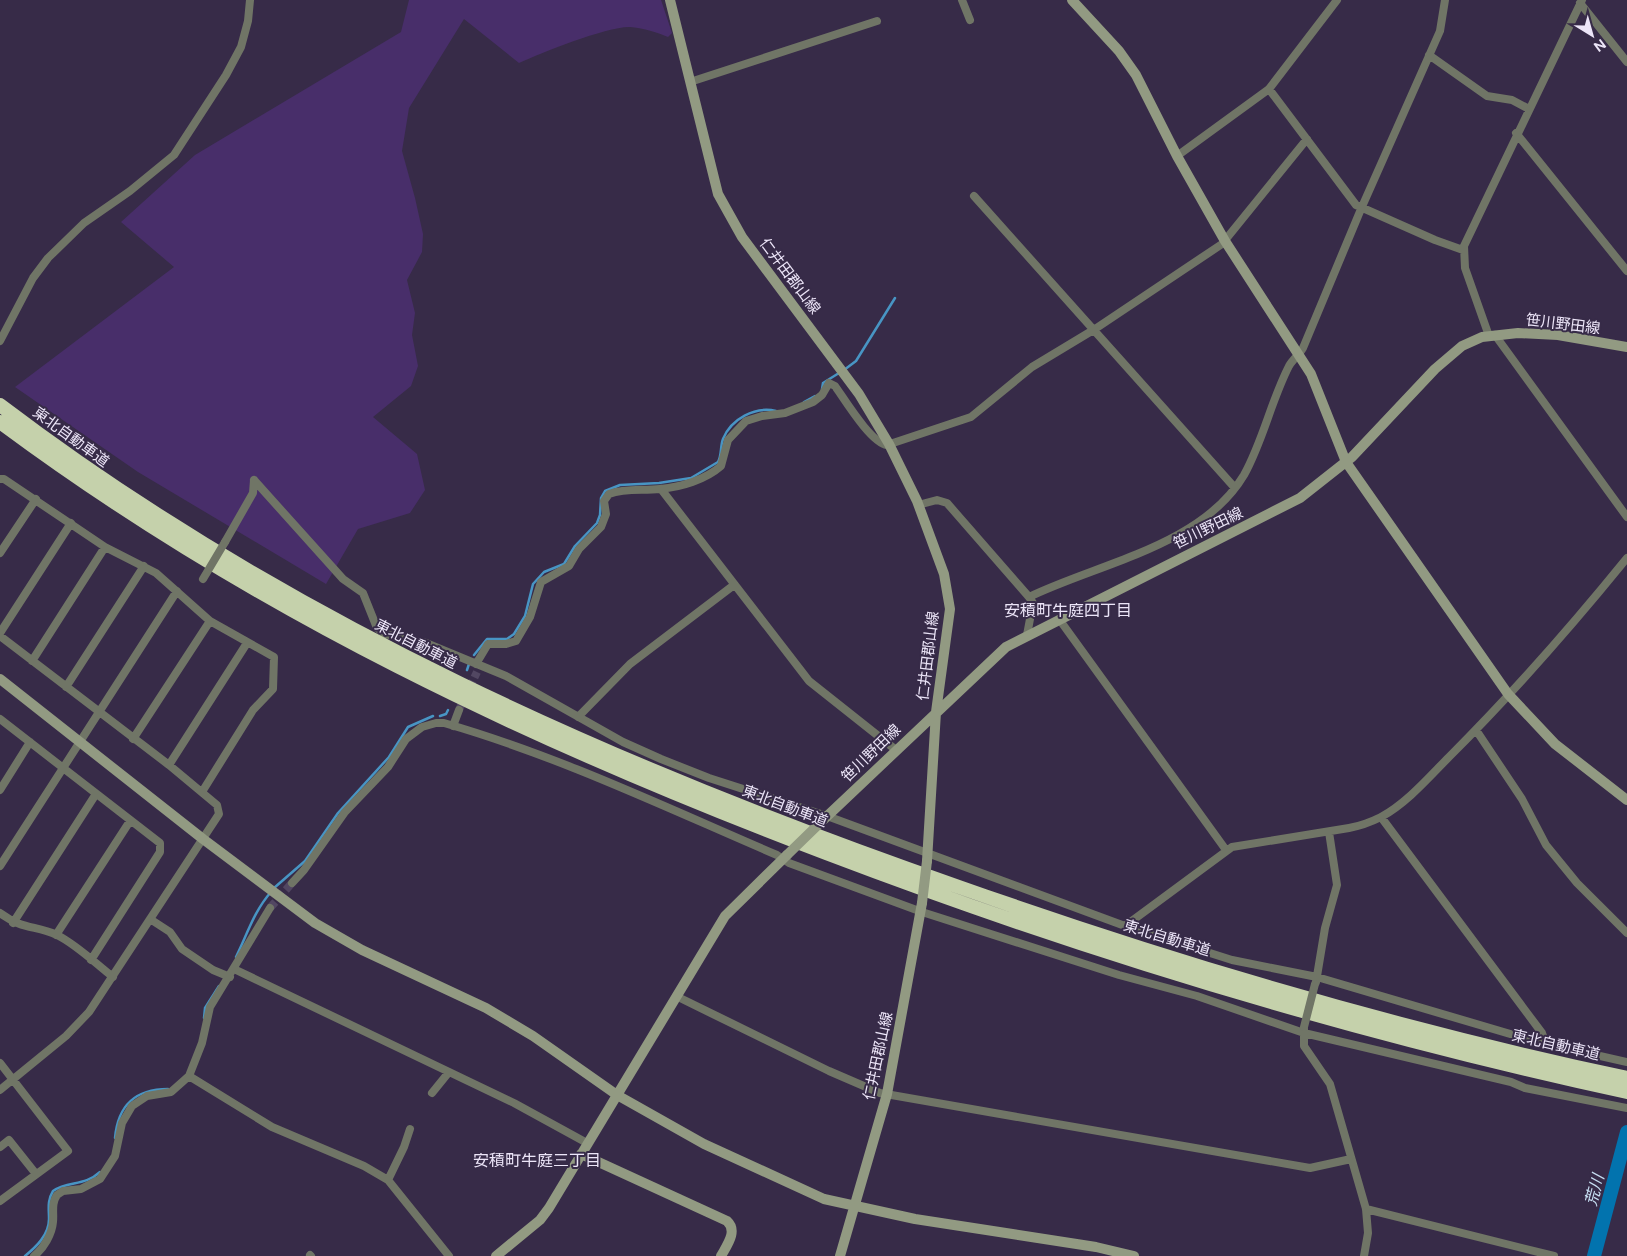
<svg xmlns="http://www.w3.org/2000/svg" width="1627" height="1256" font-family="Figtree,'Noto Sans JP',sans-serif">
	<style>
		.green { fill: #482e6a }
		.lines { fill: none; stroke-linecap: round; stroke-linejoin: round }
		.stream { stroke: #4895c4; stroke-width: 2.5 }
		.river { stroke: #0273ae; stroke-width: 14 }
		.street-tunnel { stroke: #524762; stroke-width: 8; stroke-dasharray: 8 4; stroke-linecap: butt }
		.street { stroke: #707566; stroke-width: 8 }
		.secondary { stroke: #929a82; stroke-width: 10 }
		.highway { stroke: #c5d1ab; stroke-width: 14 }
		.street-bridge { stroke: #707566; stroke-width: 8 }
		.secondary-bridge { stroke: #929a82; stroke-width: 10 }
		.labels { text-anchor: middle; stroke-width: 4; stroke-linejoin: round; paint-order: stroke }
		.street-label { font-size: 15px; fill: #ece5f8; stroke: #372b48 }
		.neighbourhood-label { font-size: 16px; fill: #ece5f8; stroke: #372b48 }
		.water-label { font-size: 16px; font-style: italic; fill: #c8e0f4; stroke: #372b48 }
	</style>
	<rect width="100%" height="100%" fill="#372b48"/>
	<!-- green -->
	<path class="green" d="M409,0h252l11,33 -4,4c-11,-5 -26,-9 -38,-10 -22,-1 -89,26 -111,36l-55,-44 -55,89 -7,43 13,47 8,36 -1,18 -15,28 8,33 -3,22 6,31 -7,20 -38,31 44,37 8,36 -15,23 -52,16 -32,55 -188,-112 -123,-85 159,-120 -53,-45 74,-67 206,-123z"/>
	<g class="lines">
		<!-- stream -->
		<path class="stream" d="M844,370l12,-9 39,-63
			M822,389l1,-6 16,-10
			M804,402l11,-6
			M474,655l13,-16h20l7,-5 11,-18 8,-32 11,-12 20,-8 11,-18 22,-23 3,-8 1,-17 4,-7 15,-6 39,-2 32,-5 27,-16c4,-7 2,-15 5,-23 8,-20 32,-33 53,-28
			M467,670l2,-6
			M440,716l6,-2 2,-4
			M274,888l31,-27 33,-48 51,-56 19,-30 25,-11
			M236,957c11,-22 18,-46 35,-65
			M204,1018l1,-10 14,-22
			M115,1138c3,-33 20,-49 53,-49
			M25,1256c11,-9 24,-21 24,-37 0,-10 -2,-18 4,-28 15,-11 31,-4 47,-19"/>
		<!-- river -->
		<path class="river" d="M1594,1256l33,-124"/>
		<!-- street-tunnel -->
		<path class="street-tunnel" d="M459,710l18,-38
			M270,908l22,-25"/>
		<!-- street -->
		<path class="street" d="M962,0l8,20
			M1580,3l47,59
			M1429,55l58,41 25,4 17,9
			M690,82l187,-61
			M1269,89l87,116 79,35 28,10
			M1516,133l111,138
			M1177,156l92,-67 68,-89
			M974,196l261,292
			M1495,335l132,182
			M1489,336l-24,-68 -1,-22 118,-246
			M0,341l33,-63 15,-20 36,-35 46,-32 44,-36 52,-80 15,-28 7,-26 2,-21
			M0,479h4l101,68 51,26 54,48 64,36 -1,32 -20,21 -51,82
			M254,480l89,99 20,14 14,35 8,6 41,9 80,33 117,66 38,17 48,19 118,38 298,110 107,34 85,17 217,64 93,21
			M661,489l148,192 87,69
			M918,505l19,-5 10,3 82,94 4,6 -6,32
			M225,542l28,-49 1,-13
			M0,553l36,-54
			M1029,597c70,-34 173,-51 215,-122 19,-34 27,-74 45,-109 4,-7 10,-11 14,-18l58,-139 79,-178 5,-31
			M1059,619l167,231
			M0,633l71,-110
			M0,636l169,129 48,40 2,9 -130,198 -23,24 -66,54
			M32,661l73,-114
			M476,664l12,-20h18l10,-3 14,-24 11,-35 28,-16 10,-17 22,-22 5,-13 -2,-13 5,-7c17,-6 33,-3 51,-5 21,-2 45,-9 61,-23l7,-26 18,-19 16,-5 23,-3 28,-11 9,-7 7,-12 6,3c10,14 36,57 52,59l84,-28 61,-50 63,-38 127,-85 85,-105
			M66,687l78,-121
			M578,717l52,-53 104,-79
			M0,719l160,124v9l-69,108
			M453,726l6,-16
			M1476,730l46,69 24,46 31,38 50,50
			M133,739l77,-118
			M169,765l78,-122
			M0,790l30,-48
			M1381,817l161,216 3,9
			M0,866l177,-275
			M292,883l12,-13 41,-58 43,-45 18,-28 16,-12 14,-4h8c115,33 223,85 333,132l12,8 133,49 197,63 78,21 107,37 207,49 14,6 102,20
			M0,913c23,17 35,12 57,22 20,10 38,28 56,42
			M150,919l20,13 12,17 31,21 17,7
			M13,923l81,-126
			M1125,926l107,-79 117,-19c11,-2 22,-6 32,-11 26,-14 48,-40 68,-60 63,-63 122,-130 178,-199
			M56,935l74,-114
			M234,969l280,134 73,40
			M1316,982l9,-54 12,-43 -8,-53
			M676,996l153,75 51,22 430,75 41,-9
			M1304,1029v17l26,38 36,125 2,24 -4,23
			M0,1063l68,88 -68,50
			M189,1076l83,51 92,39 24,14 61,76
			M432,1093l17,-21
			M0,1147l9,-7 27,34
			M388,1180l16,-33 6,-18
			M1366,1209l188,47
			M310,1255l1,1
			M34,1256c10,-8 18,-22 19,-34 1,-10 -2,-18 4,-27l6,-4 18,-2 19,-10 15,-23 7,-33 10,-17 15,-10 24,-4 18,-16 13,-33 8,-36 60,-99"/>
		<!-- secondary -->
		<path class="secondary" d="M670,0l48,194 24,43 117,157 30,50 28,57 27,73 6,35 -14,103 -9,149
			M1072,0l47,51 17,24 41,81 48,85 86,133 35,88 162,232 47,50 72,56
			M0,679l203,160 112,84 47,27 124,58 47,28 84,59 87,49 120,55 91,20 181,28 38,9
			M822,821l184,-174 294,-149 52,-41 83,-88 27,-23 20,-9 36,-4 40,2 69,12
			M581,1154l146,67c11,10 0,24 -6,35
			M496,1256l44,-36 9,-12 176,-292 62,-61
			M840,1256l47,-162 35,-191"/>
		<!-- highway -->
		<path class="highway" d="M0,405c287,218 620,364 959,482 218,77 442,143 668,191
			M0,422c254,189 531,319 826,431 260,99 529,180 801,239"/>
		<!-- street-bridge -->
		<path class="street-bridge" d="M203,579l22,-37
			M1304,1027l11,-43"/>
		<!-- secondary-bridge -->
		<path class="secondary-bridge" d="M787,855l35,-34
			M922,903l5,-42"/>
	</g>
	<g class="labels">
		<!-- street labels -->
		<g class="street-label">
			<text transform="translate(790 276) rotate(53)" y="5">仁井田郡山線</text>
			<text transform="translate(1563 324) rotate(7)" y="5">笹川野田線</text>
			<text transform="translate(71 437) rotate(36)" y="5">東北自動車道</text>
			<text transform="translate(1208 528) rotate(-26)" y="5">笹川野田線</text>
			<text transform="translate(416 644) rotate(27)" y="5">東北自動車道</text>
			<text transform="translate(928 656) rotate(-83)" y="5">仁井田郡山線</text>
			<text transform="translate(871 753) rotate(-44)" y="5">笹川野田線</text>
			<text transform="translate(785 806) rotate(21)" y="5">東北自動車道</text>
			<text transform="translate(1167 938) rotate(17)" y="5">東北自動車道</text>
			<text transform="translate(1556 1045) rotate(13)" y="5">東北自動車道</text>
			<text transform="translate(878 1056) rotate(-78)" y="5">仁井田郡山線</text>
		</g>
		<!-- neighbourhood labels -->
		<g class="neighbourhood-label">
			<text x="1068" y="616">安積町牛庭四丁目</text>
			<text x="537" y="1166">安積町牛庭三丁目</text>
		</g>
		<!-- water labels -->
		<g class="water-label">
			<text transform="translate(1594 1190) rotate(-75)" y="6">荒川</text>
		</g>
	</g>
	<!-- north arrow -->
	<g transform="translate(1592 35) rotate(143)" stroke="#372b48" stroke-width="4" paint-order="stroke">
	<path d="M0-4L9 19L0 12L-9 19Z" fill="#ece5f8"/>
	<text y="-8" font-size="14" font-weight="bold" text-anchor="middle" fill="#ece5f8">N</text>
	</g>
</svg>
